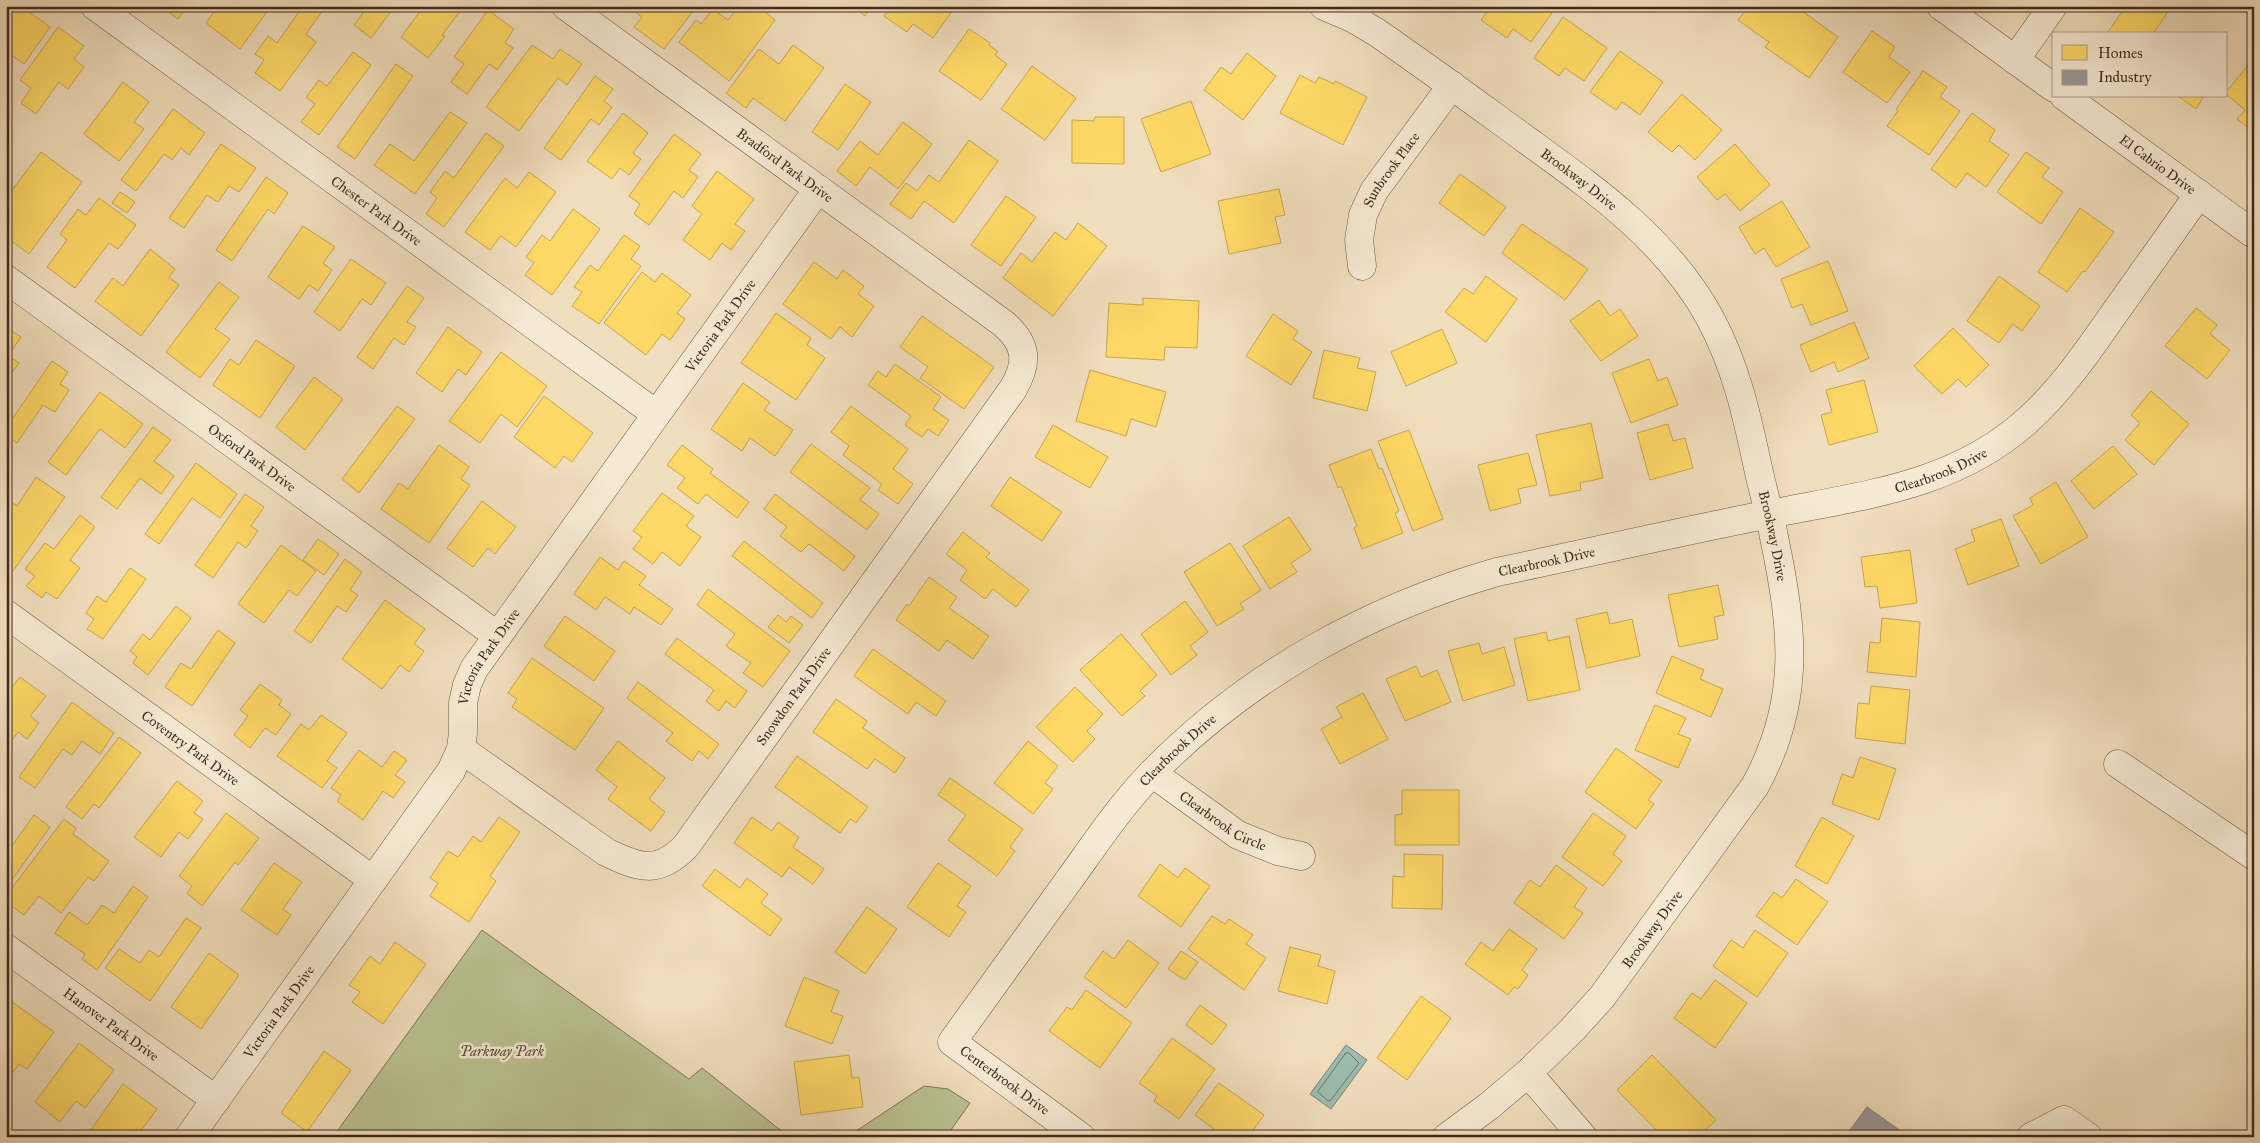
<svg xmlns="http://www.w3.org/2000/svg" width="2260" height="1143" font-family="'IM FELL Great Primer',serif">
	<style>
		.green { fill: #bac191; stroke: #7e7656 }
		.water { fill: #9bbcaf; stroke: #788274 }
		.homes { fill: #ffd966; stroke: #c7a450 }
		.industry { fill: #999; stroke: #7f7874 }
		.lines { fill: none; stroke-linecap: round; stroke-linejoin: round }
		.shore { stroke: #6f7366; stroke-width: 1 }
		.minor-casing { stroke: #6e5744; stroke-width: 29 }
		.minor { stroke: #f6ead4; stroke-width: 28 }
		.labels { text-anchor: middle; stroke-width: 5; stroke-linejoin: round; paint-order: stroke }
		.street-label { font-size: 14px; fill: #432a1c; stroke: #f6ead4 }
		.park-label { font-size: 14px; font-style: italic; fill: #5b4833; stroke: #f6ead4 }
	</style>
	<rect width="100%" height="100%" fill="#f1debd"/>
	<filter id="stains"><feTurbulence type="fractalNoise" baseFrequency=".004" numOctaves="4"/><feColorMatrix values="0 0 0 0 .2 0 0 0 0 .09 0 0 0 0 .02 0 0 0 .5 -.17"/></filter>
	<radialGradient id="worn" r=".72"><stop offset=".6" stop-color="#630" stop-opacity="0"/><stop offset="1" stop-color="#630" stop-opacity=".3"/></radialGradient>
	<!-- green -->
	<path class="green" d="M482,930l207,149 13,-11 87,69h-456z
		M924,1086l24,3 22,14 -24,34h-99z"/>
	<!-- water -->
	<path class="water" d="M1346,1045l21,15 -36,49 -21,-15z"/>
	<!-- homes -->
	<path class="homes" d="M6,6h15l29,21 -26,37 -13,-9 -5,7z
		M161,6h27l-10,13z
		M218,6h4l5,4 3,-4h41l-31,43 -34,-26z
		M303,6h15l5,4 -17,24 10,8 -36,49 -25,-18 9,-13 -9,-6 13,-18 9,7z
		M368,6h27l-24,32 -17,-13z
		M424,6h34l4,3 -20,26 3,1 -17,22 -27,-21z
		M633,6h64l-33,43 -30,-22 8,-10 -11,-8z
		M739,6h19l17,14 -46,61 -50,-39 17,-22 5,4 12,-15 15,11z
		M852,6h20l-7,10z
		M891,6h63l1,1 -22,31 -20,-14 -6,8 -23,-16z
		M1491,6h59l4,4 -23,32 -18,-13 -6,9 -26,-18z
		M1749,6h50l-1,2 40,29 -29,41 -44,-31 4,-5 -31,-22z
		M2126,6h46l-19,28h-42l-3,-2z
		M488,10l26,19 -9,14 8,5 -16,22 -8,-6 -22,30 -16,-12 13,-18 -10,-7z
		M1563,17l44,31 -23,33 -19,-13 -6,8 -25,-18z
		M58,27l26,19 -10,13 10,8 -16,22 -9,-7 -23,32 -15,-11 10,-15 -11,-8z
		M969,29l21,14 -1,2 9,7 -3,3 12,9 -26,36 -42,-29z
		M1872,31l23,16 -6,10 21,15 -23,31 -44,-31z
		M532,45l21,14 7,-10 22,15 -15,21 -9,-7 -39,53 -33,-24z
		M793,45l31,23 -39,53 -32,-23 -7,10 -20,-15 33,-44 20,15z
		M1620,51l43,31 -23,33 -18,-13 -6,8 -26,-18z
		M353,52l18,13 -52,70 -18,-13 14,-18 -9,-7 13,-17 8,6z
		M1247,53l29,23 -33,44 -39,-30 17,-23 10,7z
		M2250,63l4,3v66l-17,-13 8,-9 -19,-16v-2z
		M396,64l17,12 -58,83 -18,-12z
		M1032,66l44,32 -31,42 -44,-31z
		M1923,71l24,16 -7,10 20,14 -31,44 -42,-29 11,-15 -2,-2z
		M1300,75l15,8 4,-6 15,7 1,-3 32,16 -24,48 -63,-32z
		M595,76l18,13 -9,12 8,6 -13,18 -8,-6 -30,41 -17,-12z
		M123,82l26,20 -15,20 10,7 -25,32 -35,-27z
		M845,84l26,18 -33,48 -26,-18z
		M1682,94l40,36 -27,30 -16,-15 -7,7 -24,-20z
		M2178,96h26l-8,13z
		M1191,101l20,53 -50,18 -20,-53z
		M173,109l32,24 -16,22 -8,-7 -9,12 -8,-6 -28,37 -15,-11z
		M450,112l17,11 -52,71 -41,-29 16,-21 24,17z
		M623,113l25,20 -15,20 8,6 -12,16 -9,-7 -8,11 -25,-18z
		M1972,113l23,17 -6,11 20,14 -23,32 -19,-14 -11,15 -25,-19z
		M1095,117h29v47l-52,-1v-43l22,1z
		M903,122l29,22 -34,45 -28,-22 -14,19 -19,-15 23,-30 18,14z
		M486,133l18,13 -60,81 -18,-13 11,-16 -7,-6 15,-21 9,7z
		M674,134l27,20 -12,16 9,7 -15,21 -9,-7 -25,34 -15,-11 6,-10 -11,-8z
		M969,140l29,21 -44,62 -30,-22 -13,18 -21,-15 16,-21 11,8 12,-16 10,7z
		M221,144l35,24 -17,24 -10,-6 -11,16 -11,-7 -23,33 -15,-10z
		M1735,144l35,41 -30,26 -15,-17 -8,6 -20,-23z
		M41,152l41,30 -53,72 -23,-17v-39z
		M2026,152l23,16 -7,9 21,15 -22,32 -44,-32z
		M717,171l37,28 -19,25 10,7 -14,19 -9,-7 -12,17 -27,-20 19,-26 -10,-8z
		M529,172l27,20 -40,55 -15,-11 -11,14 -25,-18 40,-54 12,10z
		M1460,174l46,33 -22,29 -45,-33z
		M266,177l22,16 -14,21 -6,-5 -36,52 -16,-11z
		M1279,189l6,26 -10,2 6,26 -52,11 -11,-53z
		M120,192l15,10 -8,11 -15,-10z
		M1006,196l30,21 -35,49 -30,-21z
		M99,198l37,27 -18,24 -9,-6 -34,45 -28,-21 20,-27 -7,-6 18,-25 8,6z
		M1782,201l28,46 -34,20 -12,-19 -9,6 -16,-27z
		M2080,208l34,24 -29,40 -2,-1 -16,21 -29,-20z
		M573,209l27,20 -48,66 -27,-20 9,-12 -8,-6 16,-22 8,6z
		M1078,223l29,23 -54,70 -50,-38 18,-25 11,9 23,-30 11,8z
		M1522,224l66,45 -23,31 -63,-47z
		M303,226l32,21 -12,16 9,7 -14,21 -9,-6 -10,14 -31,-22z
		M624,235l16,11 -9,13 10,7 -42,58 -27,-18 10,-14 -8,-5 16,-22 8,6z
		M150,249l25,20 -6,8 10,8 -38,51 -46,-35 18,-23 10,8z
		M351,259l35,24 -15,22 -9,-6 -22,32 -26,-19z
		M1828,261l20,50 -37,14 -9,-21 -10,4 -11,-29z
		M814,262l23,17 6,-9 21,16 -6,8 16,12 -22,31 -12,-10 -9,12 -48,-35z
		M642,272l13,10 7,-9 29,22 -14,18 8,6 -15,21 -8,-6 -16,21 -42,-32z
		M1486,276l31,23 -31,43 -41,-30 19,-24 9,6z
		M1999,276l41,30 -18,25 -9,-7 -14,19 -32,-22z
		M219,282l20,15 -24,32 15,10 -30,39 -34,-26z
		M407,286l17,12 -17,24 9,5 -12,18 -10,-7 -21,31 -16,-12z
		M1143,298l56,3 -2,47 -32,-1 -1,13 -58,-3 3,-54 34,2z
		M1599,300l11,16 10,-7 18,27 -37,25 -31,-40z
		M2196,308l21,17 -7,9 20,16 -23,29 -42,-33z
		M776,313l35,25 -4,7 18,13 -29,42 -55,-37z
		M1273,314l25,17 -5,8 19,13 -21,33 -45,-29z
		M922,316l72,51 -30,42 -44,-31 8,-11 -28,-20z
		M1854,322l15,36 -31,14 -4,-10 -23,10 -11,-27z
		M6,327l15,10 -13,19 11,7 -13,18z
		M448,327l34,25 -16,23 -8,-6 -16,23 -26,-19z
		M1953,328l36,37 -23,22 -8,-8 -16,15 -28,-28z
		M1442,329l15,34 -51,23 -15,-34z
		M256,340l39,26 -35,52 -47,-33 17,-26 9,6z
		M1324,350l36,8 -3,10 19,4 -9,39 -54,-13z
		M501,352l46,34 -30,41 -16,-13 -21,29 -31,-22z
		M1649,359l9,22 9,-4 11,28 -47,18 -19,-50z
		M52,361l16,11 -8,12 9,6 -14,22 -12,-7 -26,38 -11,-8v-7z
		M895,364l46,33 -8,12 16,11 -11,16 -10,-7 -6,8 -17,-12 6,-9 -43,-31 10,-14 8,6z
		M1090,370l76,22 -10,35 -25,-8 -5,17 -50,-15z
		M314,377l29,22 -38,51 -29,-23z
		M1864,380l14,52 -49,13 -8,-30 11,-3 -6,-22z
		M743,383l27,19 -6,8 29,20 -18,26 -25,-18 -8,13 -31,-22z
		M2151,391l38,33 -35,41 -29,-25 15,-17 -9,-8z
		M100,392l43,32 -18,24 -25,-19 -34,46 -18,-13z
		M544,396l49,37 -21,29 -8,-6 -9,12 -41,-31z
		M397,406l18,13 -56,74 -17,-14z
		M851,406l57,43 -15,20 20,15 -15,20 -20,-14 4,-6 -39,-29 6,-9 -18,-14z
		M1591,423l12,55 -23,5 1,7 -31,6 -14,-61z
		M1668,424l5,17 12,-3 8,30 -43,12 -13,-47z
		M1053,425l55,32 -18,31 -55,-31z
		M153,427l18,13 -17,21 20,15 -13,18 -21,-16 -23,31 -16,-12z
		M1409,430l34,89 -30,12 -35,-90z
		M811,444l59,44 -10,12 19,14 -12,16 -77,-58z
		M439,445l30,22 -8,12 9,6 -41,58 -48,-34 18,-26 9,6z
		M682,445l31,24 -3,4 39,29 -12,16 -31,-24 -8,10 -21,-16 8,-10 -18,-13z
		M2113,446l24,28 -43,35 -23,-28z
		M1371,449l8,20 3,-1 17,43 -4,2 8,20 -41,16 -8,-21 3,-2 -16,-40 -3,2 -9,-23z
		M1528,453l9,32 -19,4 3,14 -31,8 -12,-46z
		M196,463l41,31 -17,24 -28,-20 -33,46 -14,-10z
		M36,477l29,20 -52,74 -7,-5v-57l5,-7 6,4z
		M1010,477l52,35 -20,29 -51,-35z
		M2056,482l32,55 -47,27 -28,-48 20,-11 -3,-7z
		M662,493l32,23 -8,10 15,11 -21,29 -18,-14 -9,12 -20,-15 9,-12 -9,-6z
		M245,494l19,13 -13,19 7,5 -12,17 -8,-6 -25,36 -18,-13z
		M775,494l80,62 -11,15 -35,-27 -8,8 -21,-16 7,-9 -23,-18z
		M482,501l34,26 -21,27 -7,-6 -15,19 -26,-19z
		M80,515l15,12 -25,33 10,8 -23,31 -11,-7 -4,6 -16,-12 9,-10 -10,-7 20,-26 9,6z
		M1289,517l22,33 -20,13 6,9 -27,17 -27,-43z
		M2001,519l18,47 -51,19 -13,-36 20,-8 -4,-11z
		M963,532l27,21 -4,4 43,33 -13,17 -23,-18 -8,10 -25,-19 7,-10 -21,-16z
		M318,539l21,15 -15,21 -21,-15z
		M744,541l79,62 -11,15 -80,-62z
		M1230,543l31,47 -21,14 4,5 -27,17 -33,-54z
		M281,545l35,26 -19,25 -8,-6 -25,33 -26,-19z
		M1910,550l7,53 -37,5 -3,-22 -12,1 -4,-30z
		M600,557l18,13 6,-9 22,15 -7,9 34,24 -12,16 -27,-18 -4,7 -25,-17 -9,13 -22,-16z
		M345,559l17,13 -12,18 8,5 -12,17 -9,-6 -26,37 -17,-12z
		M130,568l16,11 -43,60 -16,-10 7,-10 -8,-6 11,-17 9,6z
		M929,577l28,20 -8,11 40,28 -16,23 -26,-19 -8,11 -43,-31 11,-16 2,2z
		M1718,585l6,30 -10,2 4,22 -39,8 -11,-52z
		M708,589l82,62 -27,36 -20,-14 8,-10 -25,-17 9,-12 -38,-29z
		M385,600l40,29 -11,15 10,7 -15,21 -9,-7 -18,24 -40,-30z
		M1185,601l23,31 -18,14 7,9 -26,20 -30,-41z
		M176,606l15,12 -43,57 -15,-12 4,-6 -7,-6 13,-17 7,6z
		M1607,612l3,12 22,-5 8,37 -53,12 -11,-49z
		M778,615l8,7 5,-6 12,9 -14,18 -21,-16z
		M565,616l50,35 -21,30 -50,-35z
		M1882,618l38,4 -4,55 -49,-5 3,-30 10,1z
		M218,630l17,13 -43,63 -27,-19 16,-24 10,6z
		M1546,632l2,9 21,-5 11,54 -52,11 -14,-62z
		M1121,634l36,41 -17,16 5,5 -23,20 -42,-46z
		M677,638l70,53 -12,17 -9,-7 -7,10 -13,-10 8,-11 -49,-36z
		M1479,643l3,11 22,-7 11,38 -52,16 -15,-50z
		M873,649l73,52 -10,15 -20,-14 -8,12 -54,-38z
		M1672,656l32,14 -4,9 23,10 -12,28 -55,-24z
		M532,658l72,50 -29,42 -63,-43 5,-8 -9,-6z
		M1416,666l5,11 16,-7 14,32 -46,19 -19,-42z
		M20,677l26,19 -16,20 9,7 -12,16 -9,-7 -8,11 -4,-2v-46z
		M638,682l81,62 -11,15 -9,-8 -7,10 -26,-20 7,-8 -46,-35z
		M260,684l22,16 -3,5 12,9 -15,21 -11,-7 -15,20 -16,-13 14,-19 -8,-6z
		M1871,686l39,4 -5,54 -50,-6 3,-35 11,1z
		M1075,687l28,27 -16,17 8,8 -22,23 -37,-35z
		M1363,693l25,46 -48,25 -19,-35 21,-12 -6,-10z
		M836,699l31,22 -4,7 42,30 -10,15 -20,-14 -8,10 -54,-37z
		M72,702l42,31 -14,21 -18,-13 -10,14 -9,-6 -28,39 -16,-11z
		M1655,705l31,13 -8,16 13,5 -13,29 -43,-18z
		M321,715l26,18 -20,28 10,7 -15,20 -45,-32 24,-32 8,6z
		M119,737l22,16 -42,55 -5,-4 -12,15 -16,-12z
		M618,741l47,37 -16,21 16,13 -14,19 -43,-32 9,-12 -21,-17z
		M1028,741l30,25 -13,17 8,6 -20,25 -39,-31z
		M1616,748l46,33 -14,19 6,4 -18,25 -51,-37z
		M359,750l23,17 12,-16 13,9 -12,15 10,7 -12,16 -10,-7 -20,29 -26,-19 4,-6 -10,-7z
		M797,756l71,51 -12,16 -6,-4 -10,14 -65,-46z
		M1860,757l36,12 -17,51 -47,-16 10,-30 11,4z
		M950,778l73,51 -13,18 5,4 -18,25 -49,-36 18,-25 -28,-20z
		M177,781l26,20 -9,12 9,6 -15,20 -9,-7 -18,25 -27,-20z
		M1402,790h57v55h-64v-30l7,-1z
		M226,813l33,25 -21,27 -3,-3 -33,44 -15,-13 5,-7 -13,-10z
		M1593,813l33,23 -13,18 9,7 -19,25 -41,-29z
		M34,815l16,12 -44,61v-40l3,2z
		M499,817l21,15 -30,44 6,5 -27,41 -39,-26 8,-13 -8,-5 18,-27 10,6 15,-21 8,6z
		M752,817l20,14 6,-9 21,15 -6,10 31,22 -11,15 -24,-17 -7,10 -48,-34z
		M1822,817l32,19 -27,48 -32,-18z
		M64,819l12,9 -3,6 36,27 -15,20 -6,-4 -27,36 -22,-17 -15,19 -18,-13v-6z
		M1404,854l39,1 -1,54 -50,-1 1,-32 11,1z
		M274,863l28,19 -19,27 8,6 -14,20 -36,-25z
		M938,863l33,23 -14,20 9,6 -17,25 -42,-30z
		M1160,864l18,14 7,-10 25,18 -29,41 -43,-31z
		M1556,865l31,23 -13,19 9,6 -19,26 -50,-36 16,-23 10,7z
		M715,869l25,19 7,-10 21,16 -7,9 21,16 -12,17 -68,-50z
		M1796,879l32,23 -31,43 -41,-29 18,-24 8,6z
		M133,886l15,11 -51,73 -15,-11 3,-5 -30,-21 14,-21 18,13 15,-20 12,8z
		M867,907l30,22 -32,45 -30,-22z
		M1212,916l13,8 4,-5 24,16 -7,9 20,14 -22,32 -56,-41z
		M186,918l15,10 -51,73 -45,-33 14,-19 21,14 9,-13 10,7z
		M1509,929l28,20 -15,21 6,5 -10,14 -4,-2 -6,8 -43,-31 16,-22 12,9z
		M1755,930l33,23 -31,44 -44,-31 18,-26 12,8z
		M1128,940l31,23 -33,45 -42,-31 19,-26 11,8z
		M395,942l31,22 -43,60 -31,-22 8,-10 -11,-7 21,-29 10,8z
		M1290,947l31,8 -3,11 17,5 -8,33 -49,-13z
		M1181,951l17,11 -13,18 -17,-11z
		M209,953l30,22 -38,54 -30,-22z
		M804,977l35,14 -8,21 12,4 -11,28 -47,-18z
		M1715,980l32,23 -32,45 -41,-30 18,-25 9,6z
		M1086,990l46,33 -32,45 -51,-37 18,-24 5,3z
		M1421,996l30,22 -44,62 -30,-22z
		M8,999l46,33 -27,37 -8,-5 -8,11 -5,-3z
		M1200,1005l27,20 -15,20 -26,-20z
		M1172,1038l43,31 -36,50 -25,-18 3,-5 -18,-13z
		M79,1043l35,27 -29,38 -9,-7 -16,21 -25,-20z
		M324,1051l27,19 -44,62 -26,-19z
		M849,1055l3,23 7,-1 4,30 -62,8 -7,-53z
		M1652,1055l64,65 -18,17h-35l-46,-47z
		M1219,1083l45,32 -16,22h-40l6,-8 -19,-14z
		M123,1084l34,25 -17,23 -4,-3 -4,6 -5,-4 -4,6h-37z"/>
	<!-- industry -->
	<path class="industry" d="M1867,1107l42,30h-64z"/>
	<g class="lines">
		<!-- shore -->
		<path class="shore" d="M1346,1053h3l10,10 -28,37 -3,1 -10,-9z"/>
		<defs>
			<g id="minor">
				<path id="s1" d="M95,6l561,408"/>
				<path id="s2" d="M1324,6l30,13 22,13c51,35 101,72 152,109 69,50 140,100 182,177 26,48 37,98 48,150 5,23 12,46 16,69 19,92 28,163 -19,249l-153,211 -30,33 -44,43 -39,33 -42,31"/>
				<path d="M1941,6l113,82"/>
				<path d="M2015,60l38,-54"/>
				<path id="s3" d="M2064,96l188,137"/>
				<path id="s4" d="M1362,266l-3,-26 4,-25 11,-24 78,-106"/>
				<path id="s5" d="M6,279l492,357"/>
				<path id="s6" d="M6,614l367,266"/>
				<path id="s7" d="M461,749l145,103c33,16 52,23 80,-6l327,-457c15,-26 15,-44 -9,-65l-438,-318"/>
				<path d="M2118,764l136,92"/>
				<path id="s8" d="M1152,773l86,62 40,16 23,5"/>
				<path id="s9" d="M6,948l210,152"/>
				<path d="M1528,1073l55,64"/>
				<path id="s10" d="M189,1137l262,-366 10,-22 2,-16v-30l4,-18 7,-16 344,-480"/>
				<path id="s11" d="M1081,1137l-129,-95c39,-54 78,-108 117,-162 26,-36 52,-75 83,-107 95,-97 216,-164 345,-201 91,-19 181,-40 273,-58 93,-19 184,-27 258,-94 32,-29 58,-66 83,-102 29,-41 58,-82 88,-124"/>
				<path d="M2031,1137l33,-17 24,17"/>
			</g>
		</defs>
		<!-- minor casing -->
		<use href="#minor" class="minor-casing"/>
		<!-- minor -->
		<use href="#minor" class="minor"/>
	</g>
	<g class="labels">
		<!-- street labels -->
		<g class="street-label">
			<text transform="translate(785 165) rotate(36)" y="5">Bradford Park Drive</text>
			<text dy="5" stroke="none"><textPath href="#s3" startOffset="116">El Cabrio Drive</textPath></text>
			<text dy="5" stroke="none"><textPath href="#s4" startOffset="105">Sunbrook Place</textPath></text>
			<text dy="5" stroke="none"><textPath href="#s2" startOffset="309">Brookway Drive</textPath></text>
			<text dy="5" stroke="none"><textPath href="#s1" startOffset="348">Chester Park Drive</textPath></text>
			<text dy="5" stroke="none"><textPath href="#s10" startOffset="979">Victoria Park Drive</textPath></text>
			<text dy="5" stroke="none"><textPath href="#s5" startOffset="304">Oxford Park Drive</textPath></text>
			<text dy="5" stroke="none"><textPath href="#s11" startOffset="1355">Clearbrook Drive</textPath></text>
			<text dy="5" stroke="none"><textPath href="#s2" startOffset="729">Brookway Drive</textPath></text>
			<text dy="5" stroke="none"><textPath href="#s11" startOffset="950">Clearbrook Drive</textPath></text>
			<text dy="5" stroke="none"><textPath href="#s10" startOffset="574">Victoria Park Drive</textPath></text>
			<text dy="5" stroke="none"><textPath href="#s7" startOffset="451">Snowdon Park Drive</textPath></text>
			<text dy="5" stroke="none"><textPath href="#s6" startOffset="228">Coventry Park Drive</textPath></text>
			<text dy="5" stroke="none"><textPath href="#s11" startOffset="530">Clearbrook Drive</textPath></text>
			<text dy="5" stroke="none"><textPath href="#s8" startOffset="86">Clearbrook Circle</textPath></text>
			<text transform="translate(1652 929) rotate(-54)" y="5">Brookway Drive</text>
			<text dy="5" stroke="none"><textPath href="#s10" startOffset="154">Victoria Park Drive</textPath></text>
			<text dy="5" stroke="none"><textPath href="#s9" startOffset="130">Hanover Park Drive</textPath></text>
			<text transform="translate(1005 1080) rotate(36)" y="5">Centerbrook Drive</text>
		</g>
		<!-- park labels -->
		<g class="park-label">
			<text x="502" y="1056">Parkway Park</text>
		</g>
	</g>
	<!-- margin -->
	<rect width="2260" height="1143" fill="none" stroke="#f1debd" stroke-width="25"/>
	<rect x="8" y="8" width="2245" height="1128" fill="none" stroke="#432a1c" stroke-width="2.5"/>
	<rect x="12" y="12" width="2235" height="1118" fill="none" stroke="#432a1c"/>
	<!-- legend -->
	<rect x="2052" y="32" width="175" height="65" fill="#f6ead4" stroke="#ae9d8a"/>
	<rect x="2062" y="45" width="25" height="15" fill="#ffd966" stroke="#ae9d8a"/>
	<text x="2098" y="58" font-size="15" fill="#432a1c">Homes</text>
	<rect x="2062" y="70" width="25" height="15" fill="#999999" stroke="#ae9d8a"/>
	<text x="2098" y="82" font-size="15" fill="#432a1c">Industry</text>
	<rect width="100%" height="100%" filter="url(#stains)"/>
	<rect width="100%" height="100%" fill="url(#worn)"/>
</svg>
